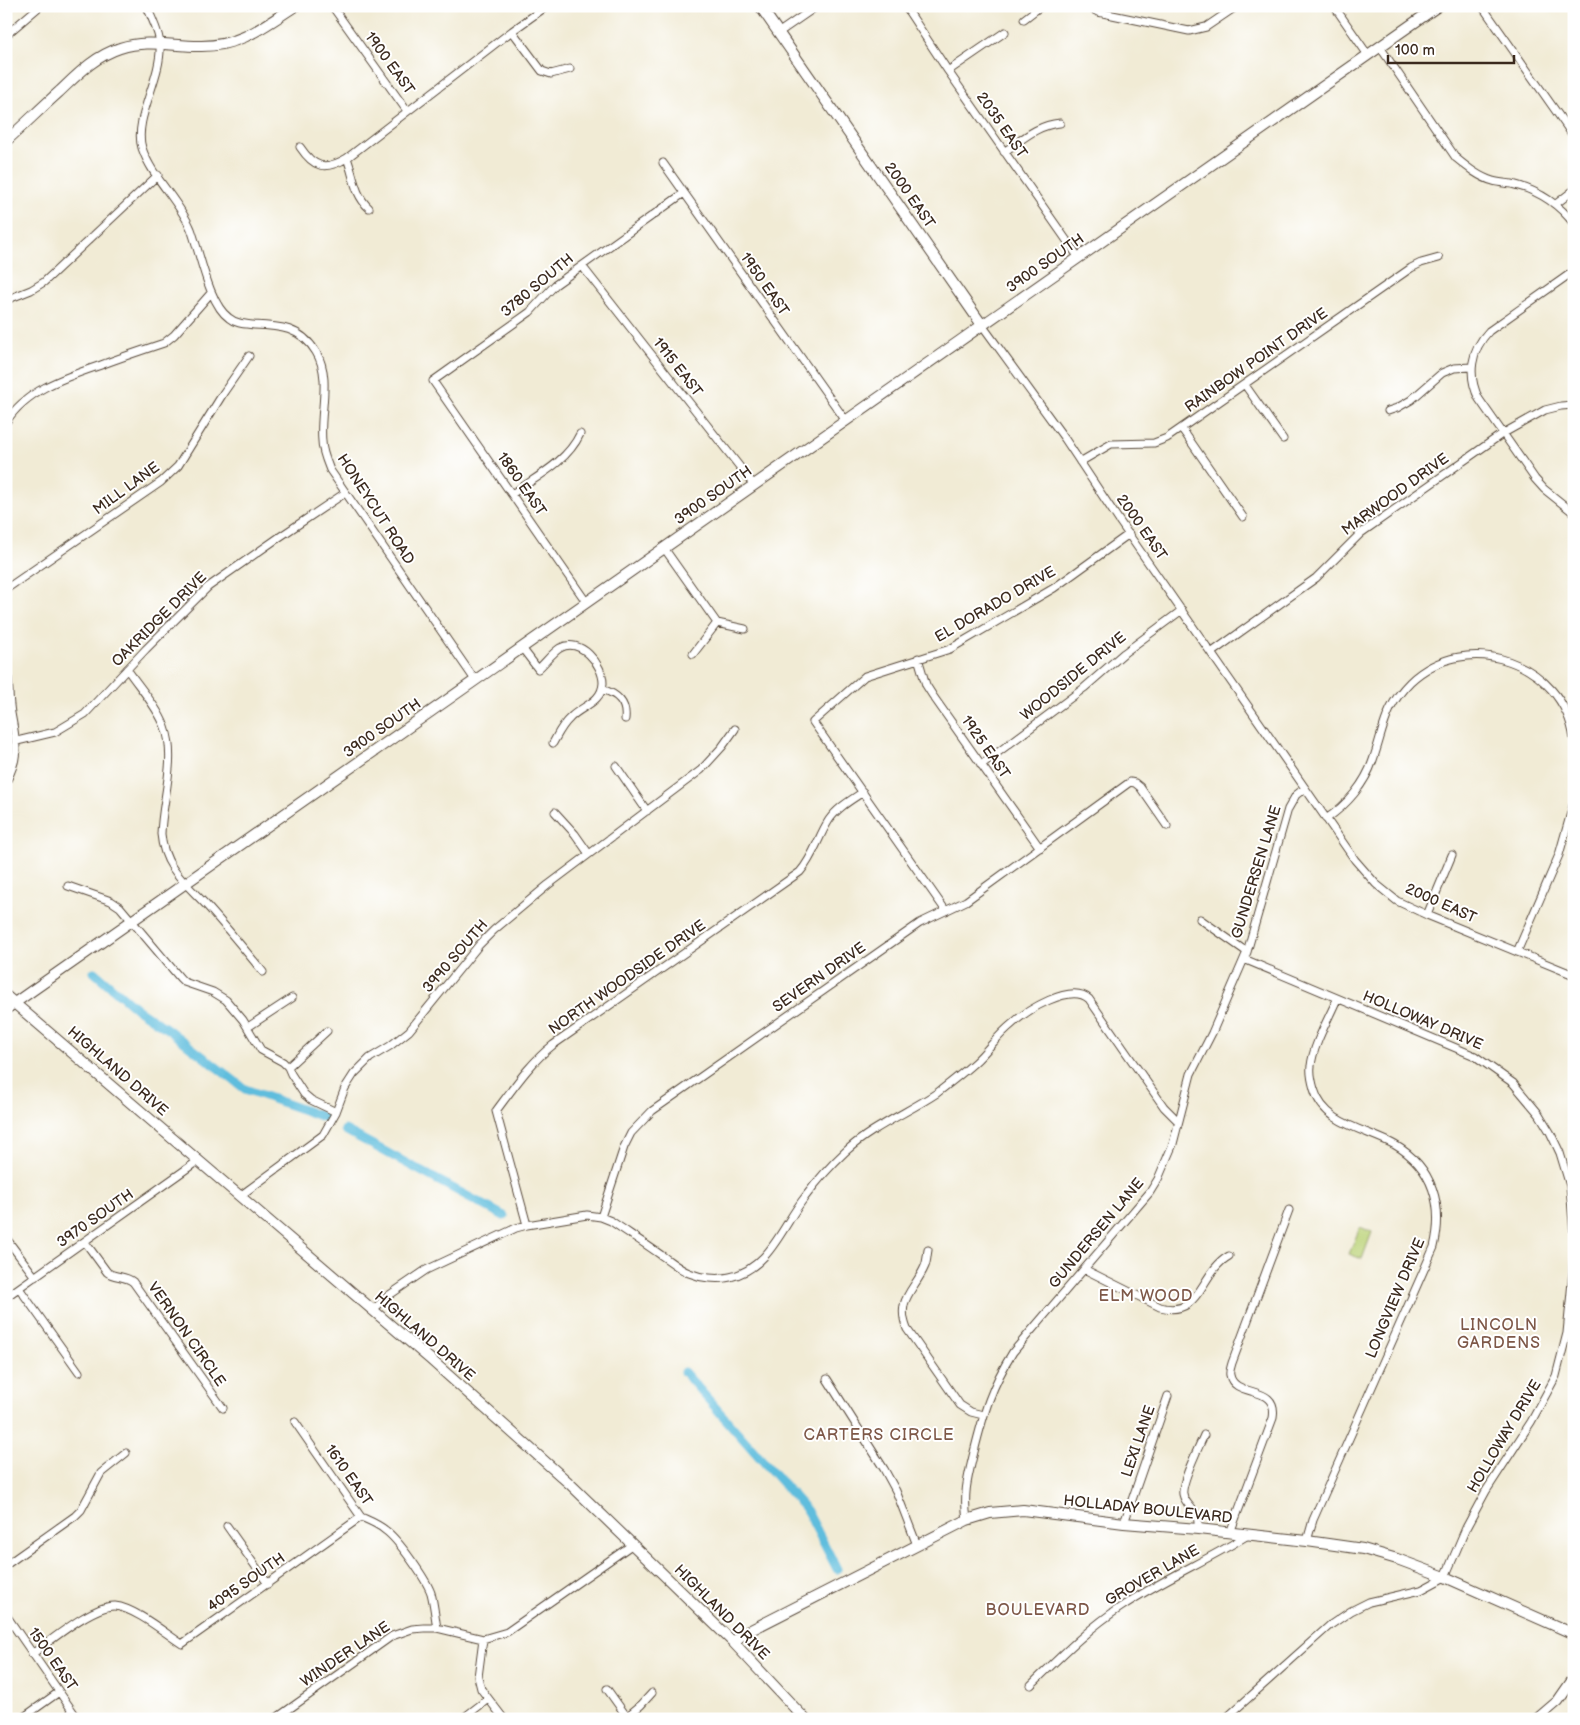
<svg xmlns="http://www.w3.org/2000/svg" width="1580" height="1725" font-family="'Balsamiq Sans',sans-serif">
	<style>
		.green { fill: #bad276; stroke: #7a7e4a }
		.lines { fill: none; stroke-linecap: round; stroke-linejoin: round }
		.canal { stroke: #5fbddd; stroke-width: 9 }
		.street-casing { stroke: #564739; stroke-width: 9 }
		.secondary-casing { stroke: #564739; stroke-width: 12 }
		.street { stroke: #fff; stroke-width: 7 }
		.secondary { stroke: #fff; stroke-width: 10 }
		.labels { text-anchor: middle; stroke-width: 4; stroke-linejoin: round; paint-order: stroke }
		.street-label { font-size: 15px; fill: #3b2a1e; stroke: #fff }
		.neighbourhood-label { font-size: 16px; letter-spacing: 1px; fill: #7e5848; stroke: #fff }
	</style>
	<rect width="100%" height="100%" fill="#fff"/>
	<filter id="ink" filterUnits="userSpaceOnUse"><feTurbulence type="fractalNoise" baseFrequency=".02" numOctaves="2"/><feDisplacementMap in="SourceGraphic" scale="10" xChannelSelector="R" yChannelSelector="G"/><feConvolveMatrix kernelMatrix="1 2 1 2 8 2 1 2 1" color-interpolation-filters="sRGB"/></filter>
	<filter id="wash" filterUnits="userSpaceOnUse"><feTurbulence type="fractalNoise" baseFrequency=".0096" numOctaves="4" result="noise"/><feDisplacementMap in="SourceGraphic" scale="20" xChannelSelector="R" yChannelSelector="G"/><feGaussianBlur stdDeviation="1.12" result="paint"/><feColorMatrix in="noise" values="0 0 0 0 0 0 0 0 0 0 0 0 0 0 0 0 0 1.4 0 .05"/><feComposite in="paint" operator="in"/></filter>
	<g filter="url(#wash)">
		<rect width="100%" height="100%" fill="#f1ebd5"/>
		<!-- green -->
		<path class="green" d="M1360,1227l12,5 -10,27 -13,-5z"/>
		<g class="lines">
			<!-- canal -->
			<path class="canal" d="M94,972l43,37 29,19 79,61 81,29
				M345,1130l159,86
				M684,1372l123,139 30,58"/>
		</g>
	</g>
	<g filter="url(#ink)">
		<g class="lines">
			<defs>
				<path id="street" d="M147,6c4,12 13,27 13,39 2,33 -27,74 -18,103 10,30 37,52 49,81 9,24 18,75 38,89 7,6 16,6 25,7 25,1 47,2 62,27 16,26 3,60 6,89 0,10 4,19 8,29l145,210
					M332,6l75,105
					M905,6l43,65 131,187
					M1086,6l12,6 91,19 17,-4 31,-21
					M1334,6l34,49
					M1482,6l92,131
					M1024,19l17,-13
					M512,31l30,40 9,3 19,-5
					M778,33l39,-27
					M6,35l34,-29
					M1380,47l76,111c11,9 23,19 37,23 6,2 13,2 19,3 25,6 47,20 62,40
					M948,71l57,-39
					M300,147c14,21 25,24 47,11l165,-127 35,-25
					M1004,152c19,-13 33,-27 56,-29
					M347,158c7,18 7,36 22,50
					M663,163l183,258
					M1556,204l18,-14
					M582,266l172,219
					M1574,271l-85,60c-18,19 -22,44 -10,68l56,80 9,10 30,24
					M6,300l25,-10 13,-8 114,-107
					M982,325l83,114 55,83 235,338 21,24 21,17 30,14 147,60
					M1245,385l38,54
					M1388,411l9,-3 14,-8 31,-27 12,-5 18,-1
					M6,422c21,-33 60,-45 95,-57 21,-8 42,-15 63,-22l10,-8 37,-42
					M1182,429l61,88
					M1080,462l31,-18 43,-1 13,-5 244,-170 10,-5 18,-5
					M512,494c24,-17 55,-32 68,-60
					M664,548l53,75 28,6
					M6,589l155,-107 17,-16 46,-74 25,-36
					M587,603l-154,-222 97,-69 25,-27 129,-92
					M522,648l16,21c7,-6 14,-16 22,-21 20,-11 43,16 43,35 -1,20 -22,23 -33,35 -8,7 -12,16 -17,25
					M1211,653l105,-75 45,-45 141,-99 43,-24 16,-4 13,-1
					M693,654l24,-31
					M918,658l8,27 7,11 107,152
					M127,669c12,18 30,37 38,58 12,32 -3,73 -4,107 3,35 25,49 47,73 19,21 37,43 55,65
					M6,673l2,4c1,12 1,24 3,36 5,29 10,41 -5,69
					M602,689c15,5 25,13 23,30
					M17,741l38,-9 30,-18 61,-65 62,-62 70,-49 67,-45
					M981,765l103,-77 40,-35 58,-43
					M616,766l31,45
					M555,812l20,22 14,20
					M1326,819c21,-14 39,-35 47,-59 11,-31 11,-52 37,-78 57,-54 153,-20 164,57
					M68,886l43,15 9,6 60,71 4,4 29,10 13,8 17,20 18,30 22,12 5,5 3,7 13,20 7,6 25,12
					M946,911l-133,-189 52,-46 85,-27 104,-61 75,-54
					M1427,915l25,-60
					M1200,919l47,33
					M1517,952l42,-97 15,-53
					M1244,959l231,97 38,27 26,31 11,18 10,21 10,33 4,50
					M248,1027l44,-29
					M288,1067l39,-36
					M240,1196l83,-61 13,-23 9,-24 9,-14 16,-16 20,-12 19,-15 70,-86 15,-15 54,-45 153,-115 21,-23 13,-18
					M601,1217l23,-70 7,-14 21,-22 268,-188 46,-22 164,-119 5,1 5,4 27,39
					M527,1225l-31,-114c18,-24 34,-48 57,-66l247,-173c14,-16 18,-35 29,-52 8,-12 22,-20 34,-28
					M6,1238l29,39
					M85,1242l22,30c7,6 18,3 26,10l90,126
					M928,1250c-1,5 -1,11 -3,16 -10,24 -30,33 -18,63l53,76 11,7 12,3
					M1084,1269l76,38c42,11 39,-34 69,-51
					M19,1288l60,84
					M6,1297l193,-137
					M373,1310l15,-14 38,-26 90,-42 11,-3 60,-10 14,2 10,4c16,11 33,22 50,34 9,6 18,14 28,18 12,5 28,7 41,4 40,-9 52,-51 75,-80 12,-16 25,-31 40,-45 27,-25 62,-39 92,-59 13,-10 26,-20 38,-31 13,-12 23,-27 37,-38 14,-13 59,-42 77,-25l75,108 14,14
					M827,1379l57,90 12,22 21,54
					M295,1422l66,95c9,4 17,7 24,13 13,9 41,49 46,63 3,11 4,24 6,35
					M967,1520c-4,-27 1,-43 7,-68 10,-40 17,-65 39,-100l137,-160 8,-13 15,-35 18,-70 21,-41 35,-81 41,-143 8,-14 9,-7
					M1124,1523l44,-127
					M227,1526l41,58
					M1198,1529c2,-22 -12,-20 -15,-35 -2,-12 16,-47 21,-59
					M1230,1533l43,-115c6,-35 -39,-19 -43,-43 -1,-3 1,-8 2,-12l57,-153
					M1307,1541l6,-21 121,-273c10,-41 -1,-80 -39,-102 -28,-16 -71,-20 -81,-56 -2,-7 -4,-16 -3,-23 2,-21 18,-48 26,-67
					M6,1565l69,-49 6,-6 20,-37 25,-20
					M6,1615l72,104
					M483,1639l-5,38 3,12 23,30
					M32,1654c20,-14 61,-49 83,-48 20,2 50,27 67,38l179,-127
					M1031,1685c28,-27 56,-56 90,-78 40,-27 85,-46 127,-72
					M607,1689l20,28
					M21,1719l38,-27
					M275,1719l117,-83 20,-7 12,-1h13l46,11 24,-7 126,-88
					M462,1719l26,-20
					M624,1719l17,-14 11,-12
					M1225,1719l104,-93 22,-15 18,-9 52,-12 24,-13 21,-49 20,-37 45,-69 25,-46 11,-43 6,-62 1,-26"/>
				<path id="secondary" d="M760,6l222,319
					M6,141c18,-16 35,-33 53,-49 18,-17 36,-36 61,-44 26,-9 52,-2 79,-2 40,1 64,-19 96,-40
					M6,996l424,363 140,125 163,158 72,77
					M6,1009l1432,-1003
					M733,1642l12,-9 222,-113 23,-7 33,-3 101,13 74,6 109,12 56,8 34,10 48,18 129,57
					M1537,1719l21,-18 16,-23"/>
			</defs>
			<!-- street casing -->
			<use href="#street" class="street-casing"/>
			<!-- secondary casing -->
			<use href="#secondary" class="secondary-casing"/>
			<!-- street -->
			<use href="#street" class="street"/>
			<!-- secondary -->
			<use href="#secondary" class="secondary"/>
		</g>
	</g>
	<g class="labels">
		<!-- street labels -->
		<g class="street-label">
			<text transform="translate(390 63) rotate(54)" y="5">1900 EAST</text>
			<text transform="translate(1002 125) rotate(55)" y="5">2035 EAST</text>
			<text transform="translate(910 195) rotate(55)" y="5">2000 EAST</text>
			<text transform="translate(1045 263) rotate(-35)" y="5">3900 SOUTH</text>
			<text transform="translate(765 284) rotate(55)" y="5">1950 EAST</text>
			<text transform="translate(537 285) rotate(-40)" y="5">3780 SOUTH</text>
			<text transform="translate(1256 360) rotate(-35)" y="5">RAINBOW POINT DRIVE</text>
			<text transform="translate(678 367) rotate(52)" y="5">1915 EAST</text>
			<text transform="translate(522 484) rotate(55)" y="5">1860 EAST</text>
			<text transform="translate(126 488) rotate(-36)" y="5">MILL LANE</text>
			<text transform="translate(1395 494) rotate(-36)" y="5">MARWOOD DRIVE</text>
			<text transform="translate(713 495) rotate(-35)" y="5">3900 SOUTH</text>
			<text transform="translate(376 509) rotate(57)" y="5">HONEYCUT ROAD</text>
			<text transform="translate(1142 527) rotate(55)" y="5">2000 EAST</text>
			<text transform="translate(995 604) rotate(-30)" y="5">EL DORADO DRIVE</text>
			<text transform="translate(159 619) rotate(-45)" y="5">OAKRIDGE DRIVE</text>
			<text transform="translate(1073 676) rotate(-39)" y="5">WOODSIDE DRIVE</text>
			<text transform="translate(382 728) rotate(-35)" y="5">3900 SOUTH</text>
			<text transform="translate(986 747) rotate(55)" y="5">1925 EAST</text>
			<text transform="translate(1256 872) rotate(-73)" y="5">GUNDERSEN LANE</text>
			<text transform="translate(1441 903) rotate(24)" y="5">2000 EAST</text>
			<text transform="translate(455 956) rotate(-49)" y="5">3990 SOUTH</text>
			<text transform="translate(627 977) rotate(-35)" y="5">NORTH WOODSIDE DRIVE</text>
			<text transform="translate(819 977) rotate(-35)" y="5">SEVERN DRIVE</text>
			<text transform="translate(1423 1020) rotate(23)" y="5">HOLLOWAY DRIVE</text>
			<text transform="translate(118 1071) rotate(41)" y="5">HIGHLAND DRIVE</text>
			<text transform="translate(95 1218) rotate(-35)" y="5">3970 SOUTH</text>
			<text transform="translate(1096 1233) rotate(-50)" y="5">GUNDERSEN LANE</text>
			<text transform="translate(1395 1298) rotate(-67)" y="5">LONGVIEW DRIVE</text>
			<text transform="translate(187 1334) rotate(55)" y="5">VERNON CIRCLE</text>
			<text transform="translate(425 1336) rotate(41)" y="5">HIGHLAND DRIVE</text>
			<text transform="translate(1504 1436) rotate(-59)" y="5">HOLLOWAY DRIVE</text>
			<text transform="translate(1138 1441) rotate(-71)" y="5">LEXI LANE</text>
			<text transform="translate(349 1475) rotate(55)" y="5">1610 EAST</text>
			<text transform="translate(1148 1509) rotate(6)" y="5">HOLLADAY BOULEVARD</text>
			<text transform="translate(1152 1575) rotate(-30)" y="5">GROVER LANE</text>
			<text transform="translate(246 1582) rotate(-35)" y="5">4095 SOUTH</text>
			<text transform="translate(722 1612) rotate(45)" y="5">HIGHLAND DRIVE</text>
			<text transform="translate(345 1654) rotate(-34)" y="5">WINDER LANE</text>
			<text transform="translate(53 1659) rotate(55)" y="5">1500 EAST</text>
		</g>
		<!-- neighbourhood labels -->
		<g class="neighbourhood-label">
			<text x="1146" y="1301">ELM WOOD</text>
			<text x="1499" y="1330">LINCOLN<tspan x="1499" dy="18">GARDENS</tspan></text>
			<text x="879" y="1440">CARTERS CIRCLE</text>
			<text x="1038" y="1615">BOULEVARD</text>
		</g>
	</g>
	<!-- margin -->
	<rect width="1580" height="1725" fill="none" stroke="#fff" stroke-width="25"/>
	<!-- scale -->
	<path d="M1388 55v8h126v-8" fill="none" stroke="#3b2a1e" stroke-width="2.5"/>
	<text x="1395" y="55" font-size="15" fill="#3b2a1e" stroke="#ffffff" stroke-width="4" paint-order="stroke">100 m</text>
</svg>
